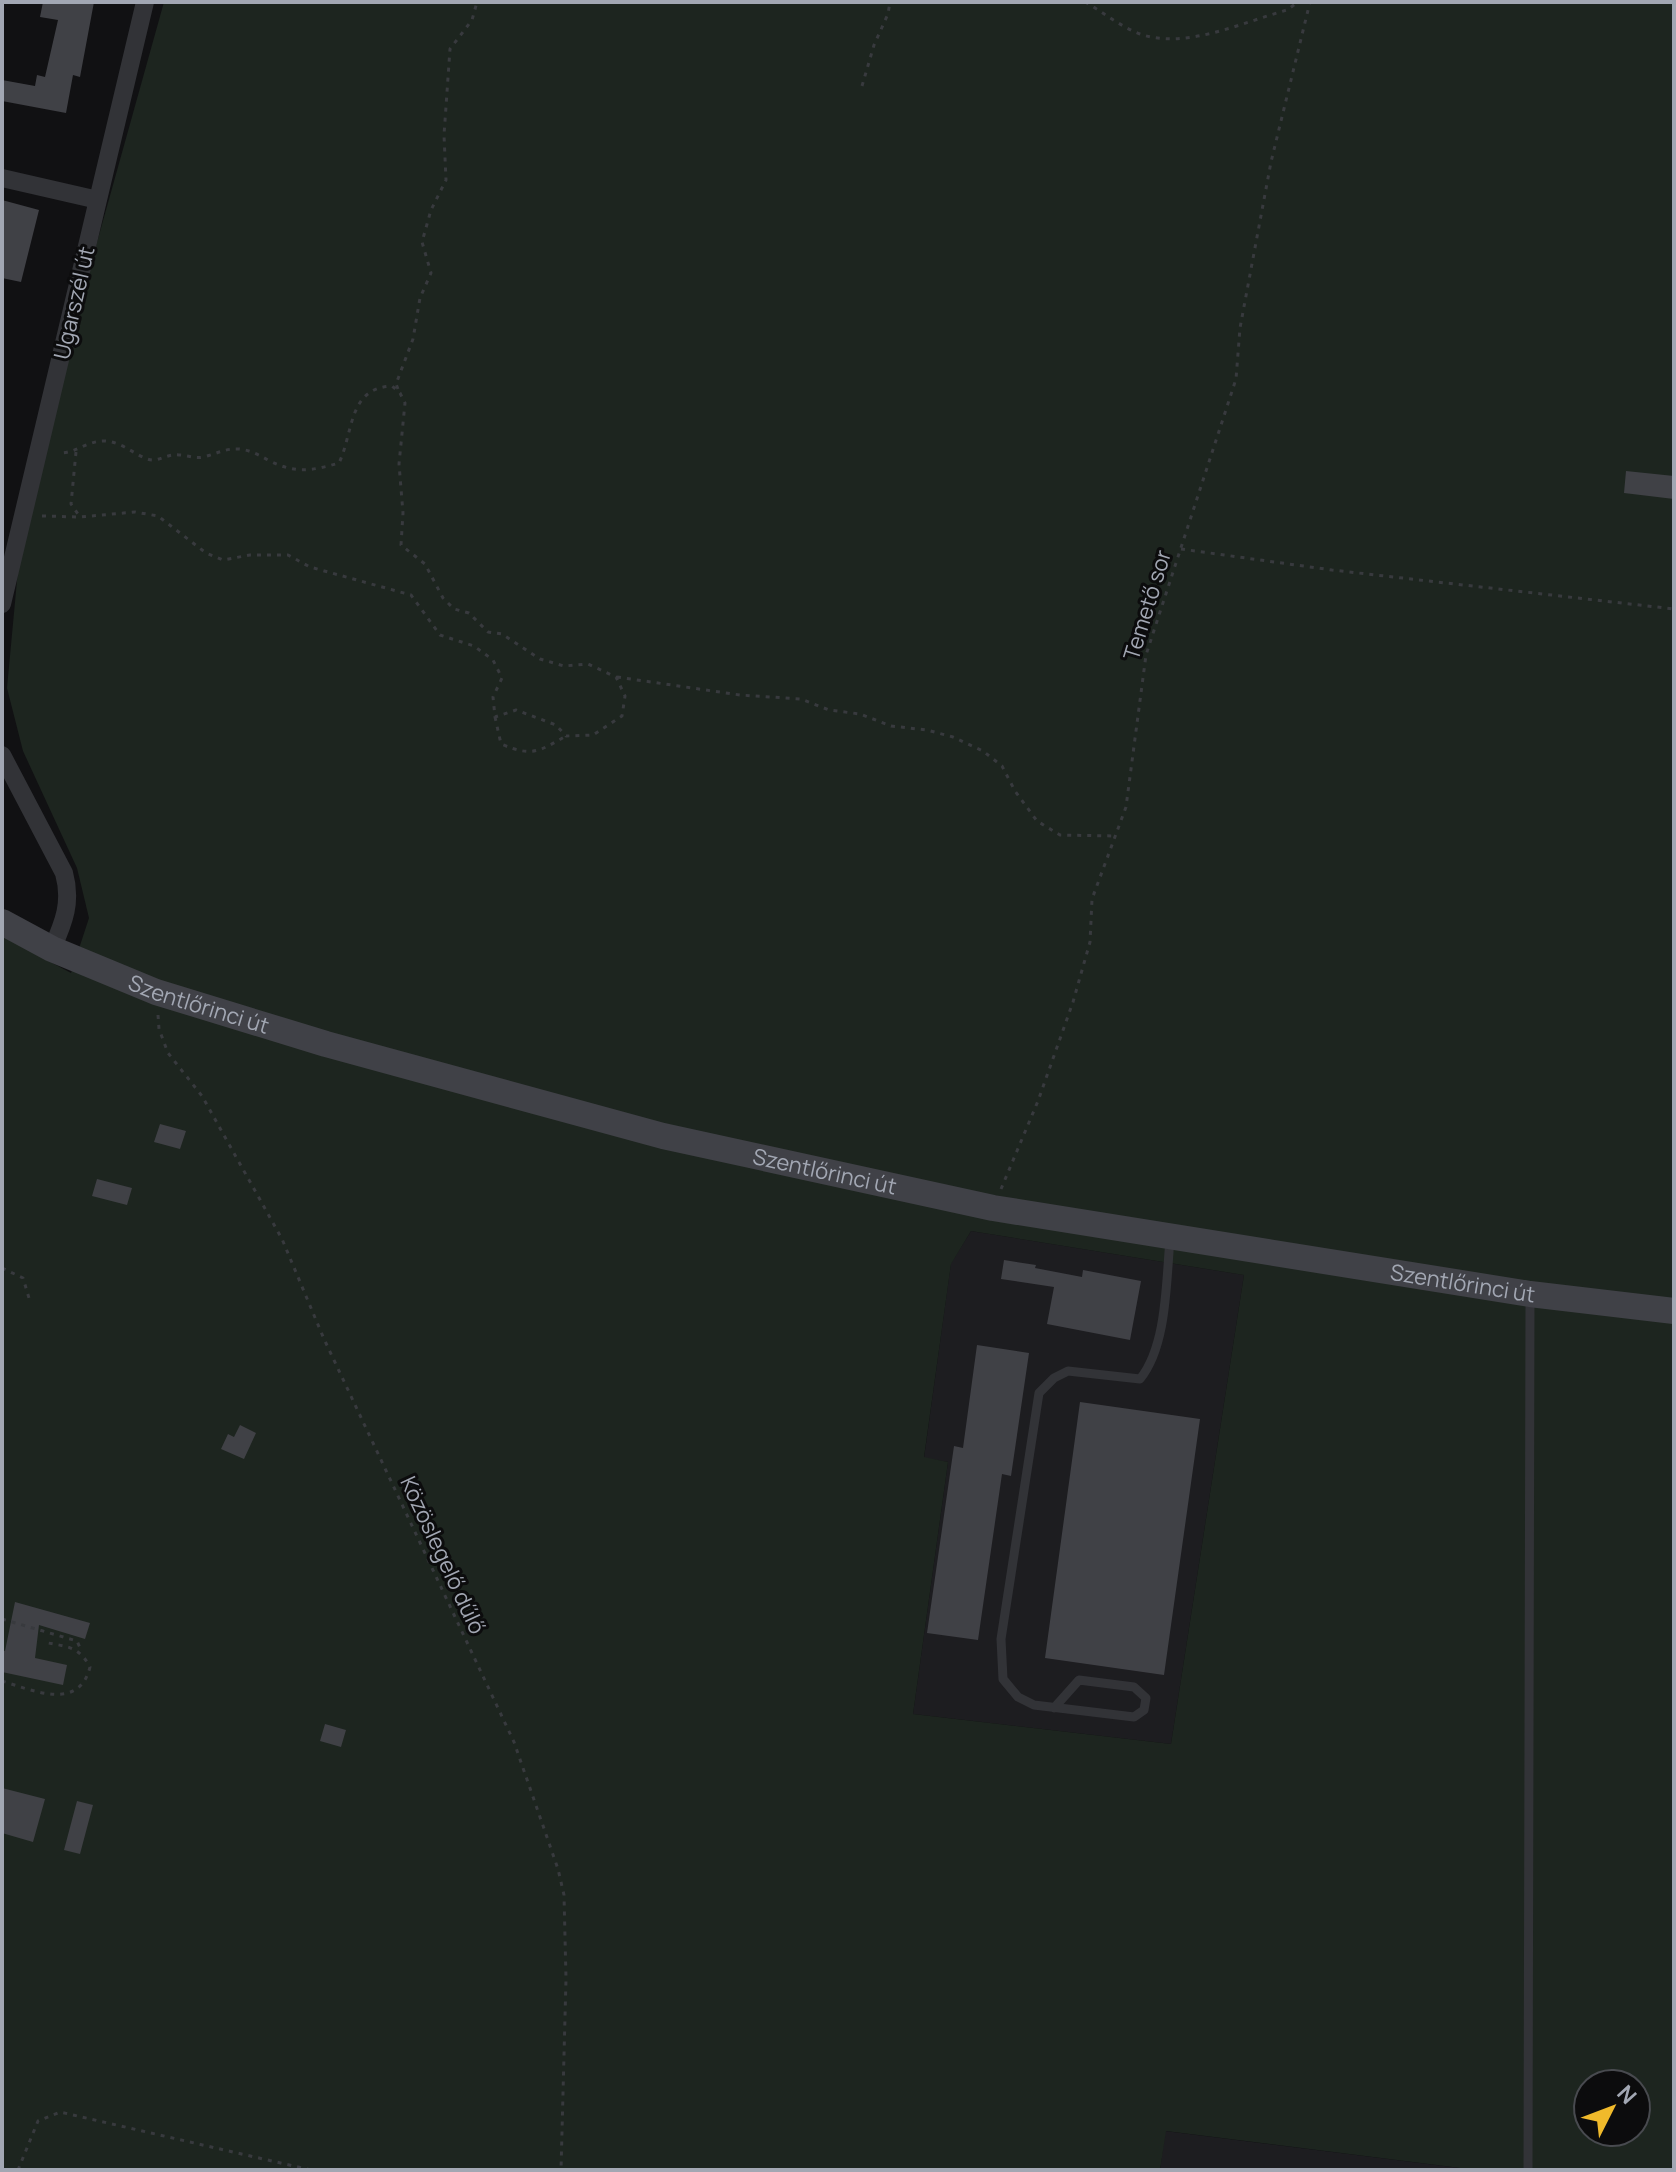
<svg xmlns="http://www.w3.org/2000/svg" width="1676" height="2172" font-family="Manrope,sans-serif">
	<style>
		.built { fill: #1d1d20 }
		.green { fill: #1d251f; fill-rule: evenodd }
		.building { fill: #404146 }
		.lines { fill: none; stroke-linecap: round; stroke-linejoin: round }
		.path { stroke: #383a3e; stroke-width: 3; stroke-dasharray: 4 6; stroke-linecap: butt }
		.lane { stroke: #323337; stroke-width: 9 }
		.street { stroke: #323337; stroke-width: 18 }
		.secondary { stroke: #404147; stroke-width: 26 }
		.labels { text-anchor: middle; stroke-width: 6; stroke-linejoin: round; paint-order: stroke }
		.street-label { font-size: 22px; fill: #a2a7b3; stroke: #0c0c0d }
	</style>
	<rect width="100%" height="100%" fill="#111113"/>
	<!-- built -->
	<path class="built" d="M971,1231l273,44 -73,469 -258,-30 35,-252 -24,-4 27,-195z
		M1165,2131l311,39h-316z"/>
	<!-- green -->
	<path class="green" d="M164,2h1510v2168h-198l-310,-39 -6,39h-1158v-1234l69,37 18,-55 -12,-50 -54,-117 -16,-63 16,-172 15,-62zM971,1231l273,44 -73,469 -258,-30 35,-252 -24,-5 27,-193zM1588,2084h48v48h-48z"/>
	<!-- building -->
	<path class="building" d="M43,2h51l-14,75 -7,-2 -7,38 -64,-12v-21l33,6 2,-11 8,2 13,-57 -18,-3z
		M2,200l37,10 -18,72 -19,-4z
		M1626,471l48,5v23l-50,-6z
		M160,1124l26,7 -6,18 -26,-7z
		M97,1179l35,9 -5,17 -35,-9z
		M1004,1260l32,5 -1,3 47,9 1,-7 58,11 -11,59 -83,-16 7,-37 -53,-8z
		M977,1345l52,8 -18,123 -9,-2 -24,166 -51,-7 27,-187 9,2z
		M1080,1402l120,17 -36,256 -119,-17z
		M240,1425l16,8 -12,26 -23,-10 7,-15 6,3z
		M15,1602l75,21 -5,16 -46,-14 -4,33 32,7 -4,20 -61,-13v-22l3,1z
		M325,1724l21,6 -5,17 -21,-6z
		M2,1788l43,11 -12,43 -31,-9z
		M77,1801l16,4 -13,49 -16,-4z"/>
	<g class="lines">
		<!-- path -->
		<path class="path" d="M1085,2c18,10 36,25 55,32 46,16 103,-12 147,-24l11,-8
			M862,86l12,-41 14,-31 2,-12
			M398,389l-2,-5 17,-45 7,-41 11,-25 -9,-31 9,-32 15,-30 -2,-45 6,-86 22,-29 5,-18
			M76,452l-5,52 9,13
			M42,516l38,1 55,-5 23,4 48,37 17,7 27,-5h38l22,12 101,28 29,40 34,11 19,14 9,18 -9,19 2,20 21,-7 40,15 10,11 27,-1 29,-19 3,-20 -9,-19 -28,-13 -24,2 -24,-7 -38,-25 -14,-2 -19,-19 -15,-4 -11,-11 -18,-34 -24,-19 2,-32 -4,-49 6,-61 -5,-10 -8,-7c-44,2 -38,45 -53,77 -28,8 -44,11 -71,-3 -9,-5 -18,-10 -29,-11 -13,-1 -23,5 -36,8 -8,2 -16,-2 -24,-2 -10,-1 -15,3 -24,5 -13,2 -31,-19 -51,-19 -18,0 -29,13 -46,12
			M1181,549l151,21 342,39
			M617,677l123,18 61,4 28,11 31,4 31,12 36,4 26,7 30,14 19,15 13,25 22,30 23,14 55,1
			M495,717l6,27c31,13 37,8 65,-8
			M158,1015l1,14 9,24 34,43 80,143 42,100 190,403 44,127 6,26 2,84 -5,191
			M1001,1189l37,-88 35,-99 17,-60 2,-43 34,-92 20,-152 90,-276 4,-51 31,-166 39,-160
			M2,1268l21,10 6,20
			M2,1619l75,22 4,9
			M2,1681c30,9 77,31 88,-14 -12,-22 -23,-20 -47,-25
			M18,2170l20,-49 22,-9 251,58"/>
		<!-- lane -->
		<path class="lane" d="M1054,1708l25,-28 55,7 12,11 -2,12 -10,7 -100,-12 -16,-8 -15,-18 -2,-40 38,-246 15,-15 14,-7 72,8c27,-33 26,-97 30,-139
			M1528,2170l2,-873"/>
		<!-- street -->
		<path class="street" d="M2,178l96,22
			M2,604l143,-602
			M2,755l62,118c8,29 0,49 -12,76"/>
		<!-- secondary -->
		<path class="secondary" id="s1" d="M2,922l50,27 104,43 170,52 337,92 330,72 537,86 144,17"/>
	</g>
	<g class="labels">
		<!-- street labels -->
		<g class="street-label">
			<text transform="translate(74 303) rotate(-77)" y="8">Ugarszél út</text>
			<text transform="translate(1147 605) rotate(-73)" y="8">Temető sor</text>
			<text dy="8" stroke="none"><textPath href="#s1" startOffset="214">Szentlőrinci út</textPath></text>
			<text dy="8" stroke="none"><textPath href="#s1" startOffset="862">Szentlőrinci út</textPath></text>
			<text dy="8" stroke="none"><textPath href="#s1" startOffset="1510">Szentlőrinci út</textPath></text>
			<text transform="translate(443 1555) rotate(65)" y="8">Közöslegelő dűlő</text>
		</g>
	</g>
	<!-- border -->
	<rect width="1676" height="2172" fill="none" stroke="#a2a7b3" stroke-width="8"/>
	<!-- north arrow -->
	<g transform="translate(1612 2108) rotate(48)"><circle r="38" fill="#0c0c0d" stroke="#484a4f" stroke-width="2"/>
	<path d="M0-6L14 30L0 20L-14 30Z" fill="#f0ba2b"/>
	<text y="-12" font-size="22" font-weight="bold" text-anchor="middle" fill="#a2a7b3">N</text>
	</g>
</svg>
